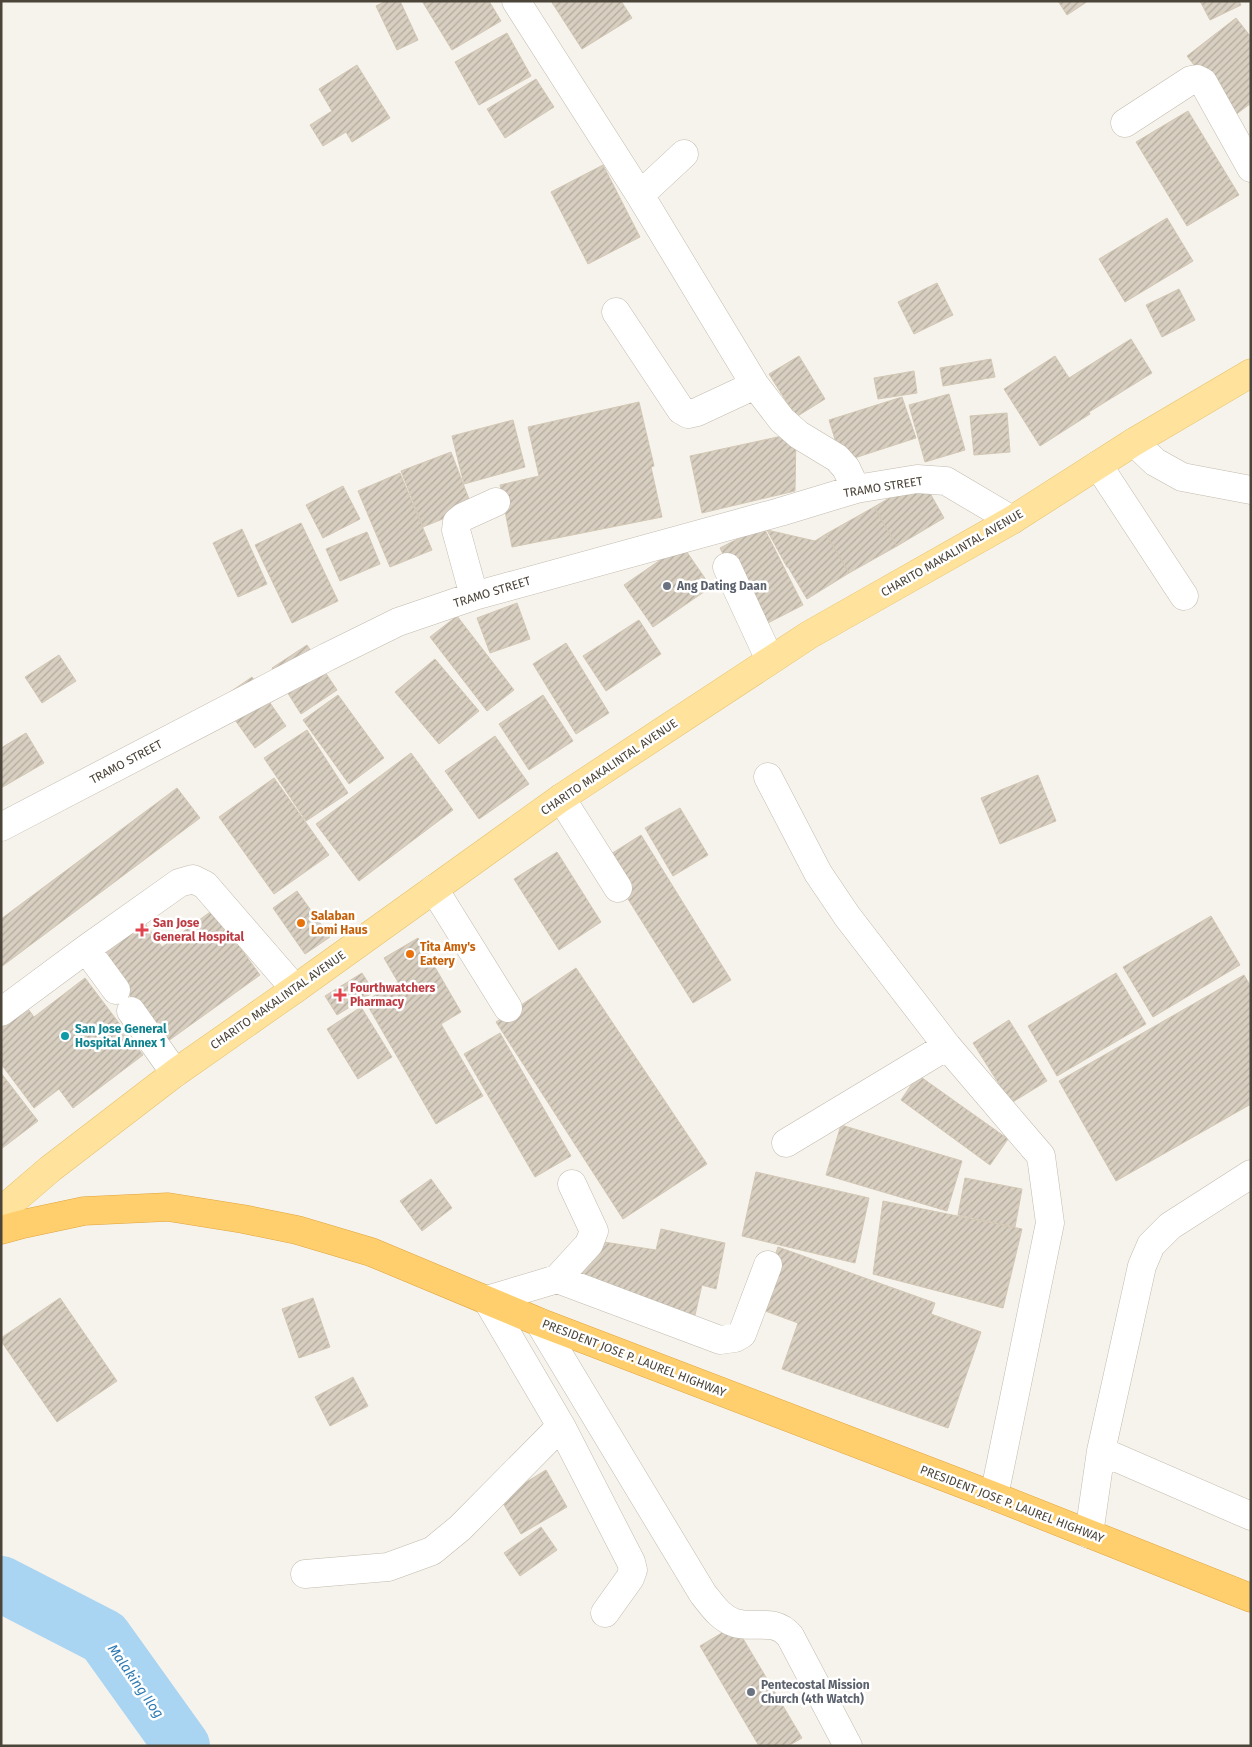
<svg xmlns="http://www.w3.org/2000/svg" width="1252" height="1747" font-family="'Fira Sans',sans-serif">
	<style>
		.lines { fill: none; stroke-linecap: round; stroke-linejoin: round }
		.river { stroke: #a9d4f2; stroke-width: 56 }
		.building { fill: url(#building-hatch); stroke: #d3c7b4 }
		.minor-casing { stroke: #c2bbae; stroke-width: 29 }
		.major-casing { stroke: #e6c16a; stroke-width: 29 }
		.highway-casing { stroke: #e0a43c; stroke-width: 29 }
		.minor { stroke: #fff; stroke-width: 28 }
		.major { stroke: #ffe39c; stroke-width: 28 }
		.highway { stroke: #ffcf6e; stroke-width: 28 }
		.worship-dot { fill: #6b7280; stroke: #fff; stroke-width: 2 }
		.food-dot { fill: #e8710a; stroke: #fff; stroke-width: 2 }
		.health-dot { fill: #e0444e; stroke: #fff; stroke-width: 2 }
		.culture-dot { fill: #0f9aa8; stroke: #fff; stroke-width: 2 }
		.labels { text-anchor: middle; stroke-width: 5; stroke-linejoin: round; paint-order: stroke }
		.street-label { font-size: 12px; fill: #4b4439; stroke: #fff }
		.worship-label { font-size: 12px; font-weight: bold; fill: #5b616d; stroke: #fff; text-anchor: start }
		.food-label { font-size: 12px; font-weight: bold; fill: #c56008; stroke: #fff; text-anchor: start }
		.health-label { font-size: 12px; font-weight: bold; fill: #be3a42; stroke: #fff; text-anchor: start }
		.culture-label { font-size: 12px; font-weight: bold; fill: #0d838f; stroke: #fff; text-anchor: start }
		.water-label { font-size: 14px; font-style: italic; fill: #2e7ab2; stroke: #fff }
	</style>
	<defs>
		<pattern id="building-hatch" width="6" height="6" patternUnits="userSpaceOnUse" patternTransform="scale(1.25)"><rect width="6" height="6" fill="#d8cfc1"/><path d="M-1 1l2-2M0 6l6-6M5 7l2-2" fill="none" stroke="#b1aa9e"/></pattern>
	</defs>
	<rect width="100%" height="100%" fill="#f6f3ec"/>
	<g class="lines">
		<!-- river -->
		<path class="river" d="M1,1584l103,53 78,109"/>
	</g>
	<!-- building -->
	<path class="building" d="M386,1h14l18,39 -21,10 -21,-44z
		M422,1h67l12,20 -49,29z
		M551,1h70l11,17 -50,31z
		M1058,1h30l-21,14z
		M1200,1h39l2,4 -31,15z
		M1236,18l15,19v66l-17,13 -47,-60z
		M507,33l24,43 -52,29 -24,-43z
		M357,65l33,53 -38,24 -6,-10 -23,14 -13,-21 22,-14 -13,-22z
		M536,79l18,28 -49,31 -18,-29z
		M1188,111l51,84 -52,31 -51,-84z
		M603,165l37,72 -52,27 -37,-72z
		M1167,218l26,43 -68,41 -26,-43z
		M937,283l16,32 -39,19 -16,-32z
		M1179,289l16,31 -33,17 -16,-32z
		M1131,339l21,34 -63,39 1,2 -50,32 -36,-57 51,-33 14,22z
		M799,356l26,43 -29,18 -27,-43z
		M991,359l4,18 -52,9 -3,-18z
		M914,371l3,22 -39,6 -4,-21z
		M949,394l16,56 -40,12 -16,-57z
		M902,397l14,41 -74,24 -13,-42z
		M639,402l15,64 -3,1 11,50 -150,30 -12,-62 39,-9 -11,-49z
		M1007,413l3,39 -36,3 -4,-39z
		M513,420l12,47 -61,17 -12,-48z
		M796,433l-1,58 -93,22 -12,-57z
		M451,452l21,55 -49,20 -22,-56z
		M400,473l32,77 -42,17 -32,-76z
		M922,479l22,39 -47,28 -23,-39z
		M343,486l17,33 -37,19 -17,-33z
		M874,507l23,39 -48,27 -23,-39z
		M301,523l37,78 -46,22 -37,-78z
		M763,526l40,79 -43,22 -40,-79z
		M242,529l25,55 -29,13 -25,-54z
		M767,530l48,11 11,-7 23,39 -42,26 -19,-32h-1z
		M367,532l13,32 -40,17 -14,-32z
		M682,545l29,42 -58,40 -29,-42z
		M517,603l13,36 -40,14 -13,-35z
		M457,616l57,74 -27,21 -57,-74z
		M639,620l22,34 -55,37 -23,-35z
		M566,643l43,70 -33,21 -43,-70z
		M307,645l30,45 -36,24 -29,-46z
		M59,655l17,26 -34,22 -17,-26z
		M435,659l44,52 -40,33 -44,-52z
		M252,677l34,49 -31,22 -35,-49z
		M338,695l46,63 -35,26 -46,-64z
		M543,695l30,46 -44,29 -30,-46z
		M307,730l41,63 -42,28 -42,-63z
		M26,733l18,30 -43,25v-40z
		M495,736l34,48 -50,35 -34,-48z
		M411,753l42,57 -94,71 -43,-57z
		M1038,775l18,46 -56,23 -19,-46z
		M274,778l55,77 -55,39 -55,-77z
		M177,788l23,30 -199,149v-48z
		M680,808l28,47 -35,21 -28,-48z
		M641,835l90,145 -38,23 -90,-144z
		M557,852l44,70 -42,28 -45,-71z
		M297,891l33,46 -25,17 -32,-46z
		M213,910l47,65 -96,69 -64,-91 44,-31 18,25z
		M1211,916l29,49 -87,52 -30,-50z
		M418,938l43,74 -20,12 42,72 -47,28 -71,-123 33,-19 -14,-24z
		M576,968l131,196 -84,55 -127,-197z
		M362,973l12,19 -37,23 -12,-19z
		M1116,973l30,51 -89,52 -29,-50z
		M1244,975l7,12v117l-135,77 -57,-100z
		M85,978l58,77 -70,53 -14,-19 -25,19 -33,-44v-46l22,-16 11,15z
		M361,1007l31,50 -34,22 -31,-50z
		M1009,1020l38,61 -36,22 -38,-60z
		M500,1033l71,123 -36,21 -71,-123z
		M1,1073l37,48 -37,28z
		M918,1075l90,64 -18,26 -89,-65z
		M841,1125l121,36 -15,50 -121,-36z
		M756,1172l113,26 -14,65 -113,-27z
		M965,1178l57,11 -7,38 -57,-12z
		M431,1179l21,29 -30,23 -22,-30z
		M883,1201l139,28 -19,79 -130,-34z
		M661,1229l64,14 -9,46 -14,-4 -7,30 -125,-33 27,-41 59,9z
		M778,1247l157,56 -4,11 50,18 -33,96 -166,-59 16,-46 -41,-15z
		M60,1298l57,83 -60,41 -56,-81v-3z
		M313,1298l17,49 -31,11 -17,-49z
		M353,1377l15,29 -38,20 -15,-29z
		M546,1470l21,37 -46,27 -21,-36z
		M541,1527l16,23 -37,26 -16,-23z
		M735,1625l67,113 -14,8h-29l-59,-100z"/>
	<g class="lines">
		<defs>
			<path id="minor" d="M516,1l124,194 115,190 27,35 17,15 38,23 9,10 10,21
				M1125,123l66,-43 6,-1 6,3 48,86
				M640,195l44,-41
				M616,312l65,98 7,4 9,-2 58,-27
				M1134,442l21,20 27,15 69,13
				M1098,465l86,131
				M727,567l43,93
				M474,596l-18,-66 1,-8 6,-5 33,-15
				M768,777l50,96 29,43 100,130 94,110 9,67 -56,273
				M561,798l57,90
				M1,827l326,-170 71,-35 76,-26 306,-84 76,-23 61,-10 29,2 66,39
				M434,889l74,119
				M86,949l30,41
				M131,1011l44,62
				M1,1012l85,-63 93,-66 14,-4 12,6 90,104
				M786,1143l161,-97
				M572,1184l22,47 -5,13 -32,35 -70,21 74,126 70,136 2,8 -3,8 -25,35
				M557,1279l163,61 15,-2 7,-4 26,-69
				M539,1322l164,272c9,11 17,24 32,29 20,6 39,-6 55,13l58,110
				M1101,1451l150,65
				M1089,1534l12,-83 41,-185 9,-21 19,-19 81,-52
				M305,1574l83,-7 44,-16 28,-23 101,-102"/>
			<path id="major" d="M1,1211l49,-42 125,-96 120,-84 266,-191 248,-163 203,-115 122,-78 117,-69"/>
			<path id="highway" d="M1,1230l22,-6 61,-13 84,-4 75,12 54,11 74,22 168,70 455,174 257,102"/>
		</defs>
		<!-- minor casing -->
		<use href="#minor" class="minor-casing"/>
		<!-- major casing -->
		<use href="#major" class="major-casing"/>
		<!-- highway casing -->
		<use href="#highway" class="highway-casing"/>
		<!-- minor -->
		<use href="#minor" class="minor"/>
		<!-- major -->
		<use href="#major" class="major"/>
		<!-- highway -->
		<use href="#highway" class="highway"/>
	</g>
	<!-- markers -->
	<g class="worship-dot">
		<circle cx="667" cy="586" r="5"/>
		<circle cx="751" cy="1692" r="5"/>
	</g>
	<g class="food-dot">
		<circle cx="301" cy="923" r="5"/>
		<circle cx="410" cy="954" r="5"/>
	</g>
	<g class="health-dot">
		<path d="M139.5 922.5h5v5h5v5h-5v5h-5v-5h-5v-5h5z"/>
		<path d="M337.5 987.5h5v5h5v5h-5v5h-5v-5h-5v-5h5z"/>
	</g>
	<circle class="culture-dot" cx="65" cy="1036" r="5"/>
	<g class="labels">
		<!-- street labels -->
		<g class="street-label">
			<text transform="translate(883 487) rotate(-9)" y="4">TRAMO STREET</text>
			<text transform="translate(952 553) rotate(-30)" y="4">CHARITO MAKALINTAL AVENUE</text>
			<text transform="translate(492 592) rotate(-17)" y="4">TRAMO STREET</text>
			<text transform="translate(126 762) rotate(-28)" y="4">TRAMO STREET</text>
			<text transform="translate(609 767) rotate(-34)" y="4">CHARITO MAKALINTAL AVENUE</text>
			<text transform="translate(278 1000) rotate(-35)" y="4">CHARITO MAKALINTAL AVENUE</text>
			<text transform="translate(634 1358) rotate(21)" y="4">PRESIDENT JOSE P. LAUREL HIGHWAY</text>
			<text transform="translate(1012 1504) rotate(21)" y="4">PRESIDENT JOSE P. LAUREL HIGHWAY</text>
		</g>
		<!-- worship labels -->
		<g class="worship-label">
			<text x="677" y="590">Ang Dating Daan</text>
			<text x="761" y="1689">Pentecostal Mission<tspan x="761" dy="14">Church (4th Watch)</tspan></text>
		</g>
		<!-- food labels -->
		<g class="food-label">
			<text x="311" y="920">Salaban<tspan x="311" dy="14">Lomi Haus</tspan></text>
			<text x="420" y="951">Tita Amy's<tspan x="420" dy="14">Eatery</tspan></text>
		</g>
		<!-- health labels -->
		<g class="health-label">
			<text x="153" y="927">San Jose<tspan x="153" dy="14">General Hospital</tspan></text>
			<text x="350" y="992">Fourthwatchers<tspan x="350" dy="14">Pharmacy</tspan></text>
		</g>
		<!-- culture labels -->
		<g class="culture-label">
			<text x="75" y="1033">San Jose General<tspan x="75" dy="14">Hospital Annex 1</tspan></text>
		</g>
		<!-- water labels -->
		<g class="water-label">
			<text transform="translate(136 1681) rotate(55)" y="5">Malaking Ilog</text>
		</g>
	</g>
	<!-- border -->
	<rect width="1252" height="1747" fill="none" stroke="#4b4439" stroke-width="5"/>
</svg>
